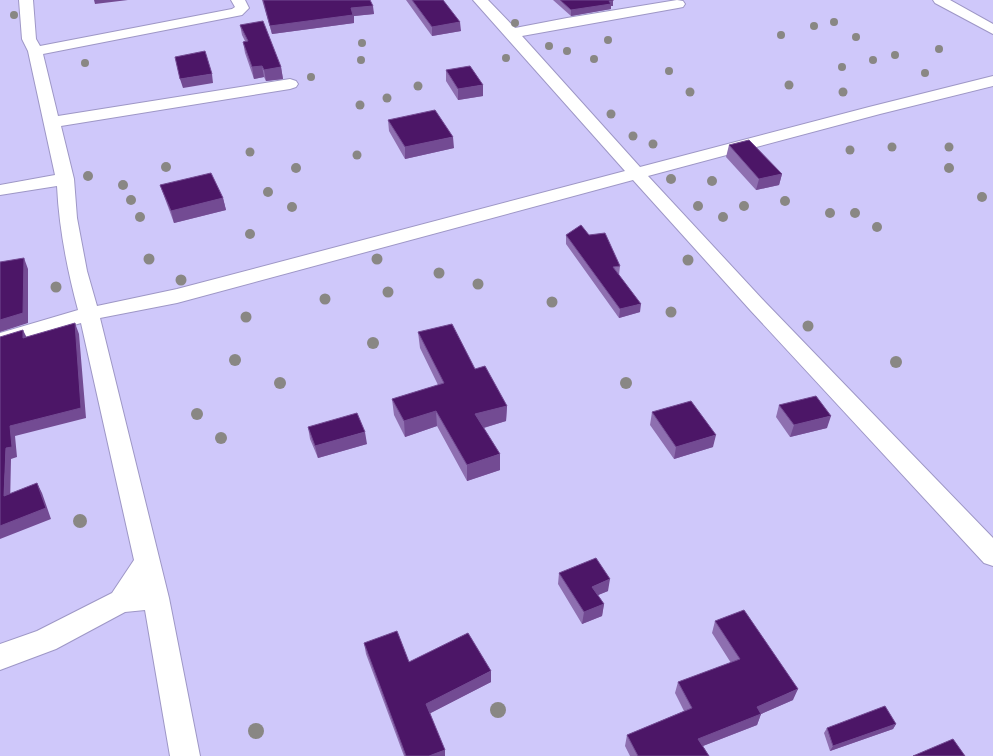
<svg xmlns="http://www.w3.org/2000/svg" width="993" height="756" font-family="'Fira Sans',sans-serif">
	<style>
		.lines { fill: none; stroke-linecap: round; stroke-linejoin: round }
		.minor-casing { stroke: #9e97c6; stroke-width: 2 }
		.minor { fill: #fff; fill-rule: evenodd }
		.tree { fill: #898784 }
		.wall { fill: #8e6fb0 }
		.shaded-wall { fill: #734b93 }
		.building { fill: #4c1667; stroke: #734b93 }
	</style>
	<rect width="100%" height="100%" fill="#cfc8fa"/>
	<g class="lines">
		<defs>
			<path id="minor" d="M19,0h14l3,39 4,7 192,-37 3,-2 -4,-7h14l4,8 -7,7 -5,1 -194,38 15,62 232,-37 6,2 2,3 -2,3 -6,2 -229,37 13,53 3,39 10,53 10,35 80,-17 448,-118 -152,-171h15l27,28 52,-10 110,-18 6,1 2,3 -2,3 -5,1 -156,28 118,131 229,-60 124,-31v10l-113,28 -232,62 117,126 228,236v28l-9,-3 -233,-252 -118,-131 -456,123 -77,15 69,280 31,158h-30l-25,-146 -20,2 -69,37 -56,21v-26l37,-13 75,-38 22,-33 -53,-237 -81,24v-14l78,-23c-11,-41 -19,-82 -21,-124l-57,9v-10l55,-10 -27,-124 -6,-12z
				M933,0h17l43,24v10l-58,-31z"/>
		</defs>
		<!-- minor casing -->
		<use href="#minor" class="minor-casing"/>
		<!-- minor -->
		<use href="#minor" class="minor"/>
	</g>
	<!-- trees -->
	<g class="tree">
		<circle cx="14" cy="15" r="4"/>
		<circle cx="834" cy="22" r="4"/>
		<circle cx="515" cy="23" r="4"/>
		<circle cx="814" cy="26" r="4"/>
		<circle cx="781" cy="35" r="4"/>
		<circle cx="856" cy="37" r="4"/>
		<circle cx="608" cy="40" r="4"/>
		<circle cx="362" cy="43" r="4"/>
		<circle cx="549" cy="46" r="4"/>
		<circle cx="939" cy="49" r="4"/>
		<circle cx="567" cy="51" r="4"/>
		<circle cx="895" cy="55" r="4"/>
		<circle cx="506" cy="58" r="4"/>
		<circle cx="594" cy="59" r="4"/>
		<circle cx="361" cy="60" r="4"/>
		<circle cx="873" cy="60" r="4"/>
		<circle cx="85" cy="63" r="4"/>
		<circle cx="842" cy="67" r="4"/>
		<circle cx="669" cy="71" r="4"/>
		<circle cx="925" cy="73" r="4"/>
		<circle cx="311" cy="77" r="4"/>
		<circle cx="789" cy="85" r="4.5"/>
		<circle cx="418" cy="86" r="4.5"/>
		<circle cx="690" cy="92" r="4.5"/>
		<circle cx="843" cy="92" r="4.5"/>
		<circle cx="387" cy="98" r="4.5"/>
		<circle cx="360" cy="105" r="4.5"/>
		<circle cx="611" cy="114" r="4.5"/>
		<circle cx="633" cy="136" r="4.5"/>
		<circle cx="653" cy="144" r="4.5"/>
		<circle cx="892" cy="147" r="4.5"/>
		<circle cx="949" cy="147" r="4.5"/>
		<circle cx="850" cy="150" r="4.5"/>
		<circle cx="250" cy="152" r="4.5"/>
		<circle cx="357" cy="155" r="4.5"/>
		<circle cx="166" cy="167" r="5"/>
		<circle cx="296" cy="168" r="5"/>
		<circle cx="949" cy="168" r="5"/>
		<circle cx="88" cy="176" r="5"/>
		<circle cx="671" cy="179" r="5"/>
		<circle cx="712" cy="181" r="5"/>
		<circle cx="123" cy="185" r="5"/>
		<circle cx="268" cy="192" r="5"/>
		<circle cx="982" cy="197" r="5"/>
		<circle cx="131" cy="200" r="5"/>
		<circle cx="785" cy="201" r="5"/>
		<circle cx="698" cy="206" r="5"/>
		<circle cx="744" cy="206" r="5"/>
		<circle cx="292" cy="207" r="5"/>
		<circle cx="830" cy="213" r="5"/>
		<circle cx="855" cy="213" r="5"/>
		<circle cx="140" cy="217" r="5"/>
		<circle cx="723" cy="217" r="5"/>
		<circle cx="877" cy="227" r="5"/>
		<circle cx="250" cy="234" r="5"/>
		<circle cx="149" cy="259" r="5.5"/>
		<circle cx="377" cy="259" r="5.5"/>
		<circle cx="688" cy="260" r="5.5"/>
		<circle cx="439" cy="273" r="5.5"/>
		<circle cx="181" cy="280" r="5.5"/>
		<circle cx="478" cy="284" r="5.5"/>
		<circle cx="56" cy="287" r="5.5"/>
		<circle cx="388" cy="292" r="5.5"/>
		<circle cx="325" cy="299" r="5.5"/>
		<circle cx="552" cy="302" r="5.5"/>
		<circle cx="671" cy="312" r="5.5"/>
		<circle cx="246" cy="317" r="5.5"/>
		<circle cx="808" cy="326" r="5.5"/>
		<circle cx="373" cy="343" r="6"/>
		<circle cx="235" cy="360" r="6"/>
		<circle cx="896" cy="362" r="6"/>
		<circle cx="280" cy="383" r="6"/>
		<circle cx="626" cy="383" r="6"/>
		<circle cx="197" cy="414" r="6"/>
		<circle cx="221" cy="438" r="6"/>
		<circle cx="80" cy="521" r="7"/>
		<circle cx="498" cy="710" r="8"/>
		<circle cx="256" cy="731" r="8"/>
	</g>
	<!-- wall -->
	<path class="wall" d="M262,0h108l4,14 -20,2v7l-82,11z
		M406,0h37l18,31 -29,5z
		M553,0h60v6h-2v3l-40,7z
		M240,25l41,42 2,12 -17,2 -2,-4 -10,2 -9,-26 -2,-11 2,-1 -3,-6z
		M446,70l37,26 -25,4 -12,-19z
		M388,120l66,28 -49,11 -16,-28z
		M729,145l53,29 -3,11 -23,5 -30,-33z
		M160,185l63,13 3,12 -52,13 -10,-27z
		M566,235h23l31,31 -1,9 21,37 -21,6 -53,-74z
		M418,332l57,37 32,37 -1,15 -22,7 16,42 -33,11 -30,-55 -32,11 -11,-22 -2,-16 46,-14 -18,-37z
		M779,405l48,23 -37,9 -14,-20z
		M652,412l61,35 -39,12 -24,-34z
		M308,427l59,17 -49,14 -8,-19z
		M559,573l49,18 -10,4 6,9 -2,12 -20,8 -24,-40z
		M715,621l78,79 -32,14 -4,11 -54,21 6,10h-79l-5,-10 2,-11 57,-24 -9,-18 3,-11 53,-19 -19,-30z
		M364,643l45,19 82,20 -61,31 15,43h-41l-38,-102z
		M896,724l-3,5 -63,22 -6,-18 3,-5z"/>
	<!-- shaded-wall -->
	<path class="shaded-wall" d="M94,0h34l-33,4z
		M613,1v5h-2v3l-40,7v-6z
		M373,6l1,8 -20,2v7l-82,11 -2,-8 81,-18z
		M460,22l1,9 -29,5v-9z
		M262,66l2,11 -10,2 -2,-12z
		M281,67l2,12 -17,2 -2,-11z
		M212,74l1,9 -30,5 -3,-9z
		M483,85v11l-25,4v-11z
		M453,137l1,11 -49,11v-12z
		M782,174l-3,11 -23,5 3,-11z
		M223,198l3,12 -52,13 -3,-12z
		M24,258l4,11v54l-28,9v-12z
		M641,304l-1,8 -21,6 1,-9z
		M75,323l4,11 7,84 -71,18 2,21 -6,2 -1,47 -6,-10 2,-48 4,-22z
		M23,330l5,10 -5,-2z
		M507,406l-1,15 -30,9 -1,-16z
		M436,411l1,15 -32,11 -1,-16z
		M831,416l-4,12 -37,9 4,-12z
		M365,432l2,12 -49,14 -3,-12z
		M716,435l-3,12 -39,12 2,-12z
		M500,454v16l-33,11v-16z
		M37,483l5,10 9,26 -51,20v-13z
		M610,579l-2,12 -17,7 1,-11z
		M604,604l-2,12 -20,8 2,-12z
		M491,671v11l-64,33 -1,-11z
		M798,689l-5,11 -32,14 -4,11 -62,24 3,-10 59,-32z
		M896,724l-3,5 -63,22 3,-5z
		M445,750v6h-16z"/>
	<!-- building -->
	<path class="building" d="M263,0h107l3,6 -22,2 2,7 -83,11z
		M412,0h31l17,22 -28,5z
		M560,0h53v1h-4l2,3 -40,6z
		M263,21l18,46 -17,3 -2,-4 -10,1 -9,-25 5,-1 -8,-16z
		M205,51l7,23 -32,5 -5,-22z
		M470,66l13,19 -25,4 -12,-19z
		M435,110l18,27 -48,10 -17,-27z
		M749,140l33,34 -23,5 -30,-34z
		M211,173l12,25 -52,13 -11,-26z
		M581,225l8,10 16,-2 15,33 -7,1 28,37 -21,5 -54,-74z
		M24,258l-1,55 -23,7v-58z
		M75,323l6,85 -71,18 2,21 -6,1 -2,48 33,-13 9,25 -46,18v-189l23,-7v8z
		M452,324l23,45 10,-3 22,40 -32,8 25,40 -33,11 -31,-54 -32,10 -12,-22 52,-16 -26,-51z
		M816,396l15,20 -37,9 -15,-20z
		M691,401l25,34 -40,12 -24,-35z
		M357,413l8,19 -50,14 -7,-19z
		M596,558l14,21 -18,8 12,17 -20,8 -25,-39z
		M744,610l54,79 -41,18 4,7 -63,25 11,17h-71l-11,-21 65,-27 -14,-26 62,-23 -25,-38z
		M397,631l12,31 59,-29 23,38 -65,33 19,46 -16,6h-23l-42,-113z
		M885,706l11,18 -63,22 -6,-18z
		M953,739l12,17h-52z"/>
</svg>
